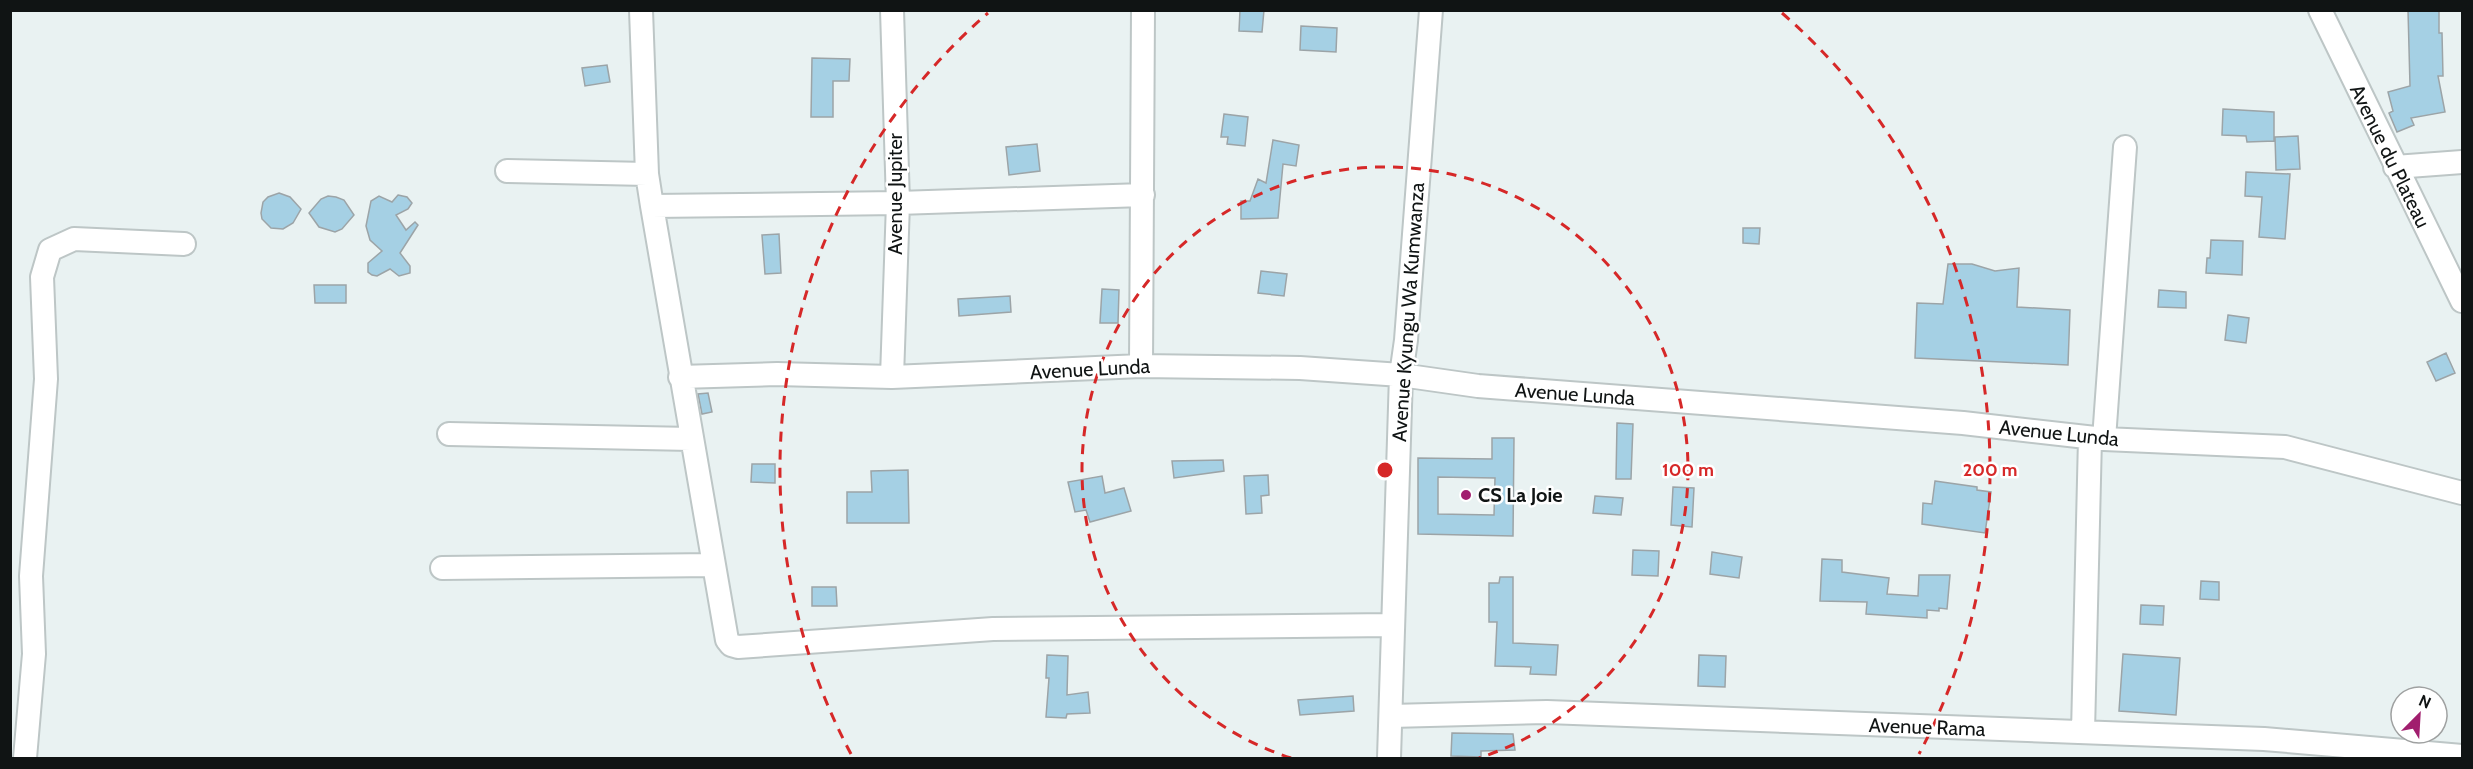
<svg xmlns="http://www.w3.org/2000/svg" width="2473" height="769" font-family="Cabin,sans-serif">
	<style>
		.building { fill: #a5d0e4; stroke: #9ca4a7; stroke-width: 1.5; fill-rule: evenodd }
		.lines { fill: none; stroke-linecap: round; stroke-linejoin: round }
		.minor-casing { stroke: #bdc6c6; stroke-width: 26 }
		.minor { stroke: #fff; stroke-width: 22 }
		.ring { fill: none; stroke: #d62828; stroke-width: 3; stroke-dasharray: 10 8 }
		.poi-dot { fill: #a11e6e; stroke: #fff; stroke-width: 2 }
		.labels { text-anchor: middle; stroke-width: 5; stroke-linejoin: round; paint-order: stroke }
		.street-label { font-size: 20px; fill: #101414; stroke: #fff }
		.poi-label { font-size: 20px; font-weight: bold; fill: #101414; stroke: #fff; text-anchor: start }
		.centre { fill: #d62828; stroke: #fff; stroke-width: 3 }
		.ring-label { font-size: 18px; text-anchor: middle; font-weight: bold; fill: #d62828; stroke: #fff; stroke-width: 5; stroke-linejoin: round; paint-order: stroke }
	</style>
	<rect width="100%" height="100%" fill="#e9f2f2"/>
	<!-- building -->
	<path class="building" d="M1240,10h24l-2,22 -23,-1z
		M2408,10h31v23h3l1,43h-5l7,36 -34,6 3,7 -17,7 -8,-19 4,-2 -5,-19 22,-6z
		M1301,26l36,2 -1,24 -36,-2z
		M812,58l38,1 -1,22h-16v36h-22z
		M607,65l3,17 -25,4 -3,-18z
		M2223,109l51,3v29l-27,1 -1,-6 -24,-1z
		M1224,114l24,3 -3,29 -18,-2 1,-7h-7z
		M2298,136l2,33 -24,1 -1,-33z
		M1273,140l26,5 -3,21 -13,-2 -5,54 -37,1v-18h9l8,-22 8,4z
		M1037,144l3,27 -31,4 -3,-28z
		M2246,172l44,2 -5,65 -26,-2 3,-40 -17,-1z
		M279,193l11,4 11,12 -8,14 -10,6 -12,-1 -9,-9 -1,-6 2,-11 5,-5z
		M398,195l9,2 5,6 -4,6 -12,6 10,15 9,-8 3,3 -18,28 10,13v7l-11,3 -9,-7 -13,7 -5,-1 -4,-3v-9l14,-12 -12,-11 -4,-14 5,-25 8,-5 13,6z
		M328,196l8,1 8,3 10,15 -12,14 -7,3 -16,-5 -10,-14 12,-14z
		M1743,228h17l-1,16 -16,-1z
		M779,234l2,39 -16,1 -3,-39z
		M2211,240l32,1 -1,34 -36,-2 1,-15h3z
		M1948,264h24l23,7 24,-3 -2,39 53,3 -2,55 -153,-7 2,-55 26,1z
		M1261,271l26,3 -3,22 -26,-3z
		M314,285h32v18h-31z
		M1102,289l17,1 -1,33h-18z
		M2159,290l27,2v16l-28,-1z
		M1010,296l1,16 -52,4 -1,-17z
		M2228,315l21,3 -3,25 -21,-3z
		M2446,353l9,20 -19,8 -9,-19z
		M708,393l4,19 -10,2 -4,-20z
		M1617,423l16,1 -2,55h-15z
		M1492,438h22l-1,98 -95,-2v-76l74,1zM1438,477l57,1 -1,37 -56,-1z
		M1223,460l1,11 -50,7 -2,-17z
		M752,464h23v19l-24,-1z
		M908,470l1,53h-62v-31h25l-1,-21z
		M1268,475l1,20 -8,1 1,17 -16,1 -2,-38z
		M1102,476l3,17 19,-5 7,23 -41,11 -4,-12 -11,2 -7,-30z
		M1935,481l42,6v3l14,2 -6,41 -63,-9 1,-21 9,1z
		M1673,487l21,1 -2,39 -21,-2z
		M1595,496l28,2 -2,17 -28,-2z
		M1633,550l26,1 -1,25 -26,-1z
		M1712,552l30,5 -3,21 -29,-4z
		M1822,559l20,1v12l47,6 -2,16 31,2 1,-21h31l-3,34 -8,-1v3l-12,-1v8l-61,-4 1,-12 -47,-1z
		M1500,577h13v66l45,2 -2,30 -26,-1 1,-7 -36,-1 2,-44h-8v-39h10z
		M2201,581l18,1v18l-19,-1z
		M812,587h24l1,19h-25z
		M2141,605l23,1 -1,19 -23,-1z
		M2123,654l57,4 -4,57 -57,-4z
		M1047,655l21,1 -1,39 21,-3 2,21 -23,1 -1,4 -20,-1 3,-39h-3z
		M1699,655l27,1 -1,31 -27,-1z
		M1353,696l1,15 -54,4 -2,-15z
		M1452,733l61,1 2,16 -34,1v6l-30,-1z"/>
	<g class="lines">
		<defs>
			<path id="minor" d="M641,10l6,164 5,32 75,434 4,5 7,2 255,-18 399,-4
				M892,10l6,193 -6,174
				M2320,10l142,291
				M2395,167l67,-5
				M507,171l140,3
				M652,206l246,-3 245,-8
				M1141,366l2,-356
				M680,377l97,-3 115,3 249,-11 159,2 101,7 77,11 485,37 141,16 181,8 177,46
				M449,434l242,5
				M2104,439l21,-292
				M442,568l271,-3
				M1391,716l156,-4 717,27 198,17
				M2083,732l7,-294
				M25,758l9,-104 -3,-78 15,-197 -4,-102 8,-27 24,-11 110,5
				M1389,758l12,-383 5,-35 25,-330"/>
		</defs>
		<!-- minor casing -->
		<use href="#minor" class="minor-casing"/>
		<!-- minor -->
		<use href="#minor" class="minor"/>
	</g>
	<!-- distance rings -->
	<g class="ring">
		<path d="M1291 758A303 303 0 1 1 1479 758"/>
		<path d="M851 754A605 605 0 0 1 988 13M1782 13A605 605 0 0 1 1919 754"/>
	</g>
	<!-- markers -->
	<circle class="poi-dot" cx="1466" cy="495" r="6"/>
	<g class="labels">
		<!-- street labels -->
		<g class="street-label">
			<text transform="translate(2390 156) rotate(64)" y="7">Avenue du Plateau</text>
			<text transform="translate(895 194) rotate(-90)" y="7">Avenue Jupiter</text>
			<text transform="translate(1408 312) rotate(-86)" y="7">Avenue Kyungu Wa Kumwanza</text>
			<text transform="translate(1090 369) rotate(-3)" y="7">Avenue Lunda</text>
			<text transform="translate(1575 394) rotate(4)" y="7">Avenue Lunda</text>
			<text transform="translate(2059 433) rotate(6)" y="7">Avenue Lunda</text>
			<text transform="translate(1927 727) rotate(2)" y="7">Avenue Rama</text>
		</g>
		<!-- poi labels -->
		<g class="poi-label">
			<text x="1478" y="502">CS La Joie</text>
		</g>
	</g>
	<circle cx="1385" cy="470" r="9" class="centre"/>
	<g class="ring-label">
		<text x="1688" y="476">100 m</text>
		<text x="1990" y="476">200 m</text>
	</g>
	<!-- border -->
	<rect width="2473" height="769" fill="none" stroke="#101414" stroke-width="24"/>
	<!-- north arrow -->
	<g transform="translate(2419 715) rotate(24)"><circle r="28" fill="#ffffff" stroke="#9fa1a1" stroke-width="1.5"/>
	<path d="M0-4.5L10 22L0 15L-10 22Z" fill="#a11e6e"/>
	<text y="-9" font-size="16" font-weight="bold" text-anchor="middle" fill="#101414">N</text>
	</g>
</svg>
